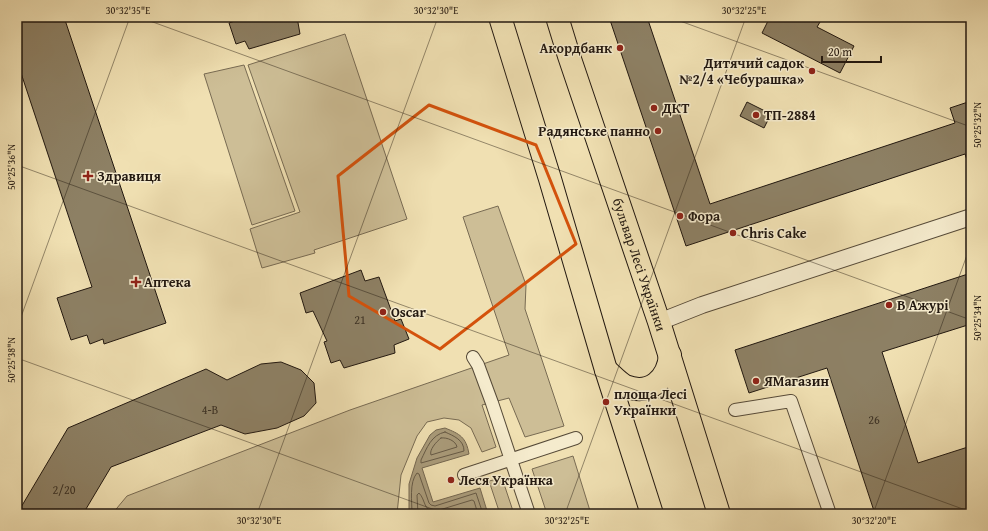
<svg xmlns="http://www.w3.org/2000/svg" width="988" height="531" font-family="'Gentium Book Plus',serif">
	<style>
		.green { fill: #cdbe96; stroke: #786b53 }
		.water { fill: #aa9c7b; stroke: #746750 }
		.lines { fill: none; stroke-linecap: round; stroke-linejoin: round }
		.shore { stroke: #665a46; stroke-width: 1 }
		.building { fill: #8d8064; stroke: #221810 }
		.pedestrian-casing { stroke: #564a38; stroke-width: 14 }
		.minor-casing { stroke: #564a38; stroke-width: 18 }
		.primary-casing { stroke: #221810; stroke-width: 24 }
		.pedestrian { stroke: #f5ebcd; stroke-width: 12 }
		.minor { stroke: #f5ebcd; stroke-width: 16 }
		.primary { stroke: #f0e0b2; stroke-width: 22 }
		.marked { fill: none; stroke: #d4520c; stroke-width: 3; stroke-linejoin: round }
		.ticks { fill: none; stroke: #221810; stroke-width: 1; stroke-opacity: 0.45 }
		.poi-dot { fill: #8f2418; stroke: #f5ebcd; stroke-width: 1.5 }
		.labels { text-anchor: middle; stroke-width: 3; stroke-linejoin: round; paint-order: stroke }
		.number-label { font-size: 12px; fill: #3d3225 }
		.poi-label { font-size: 14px; font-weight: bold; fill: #221810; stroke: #f5ebcd; text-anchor: start }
		.street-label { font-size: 14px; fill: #221810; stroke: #f5ebcd }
		.neatline { fill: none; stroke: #221810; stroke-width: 1.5 }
		.ticks-label { font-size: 10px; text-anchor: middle; fill: #221810 }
	</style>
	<rect width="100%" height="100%" fill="#f0e0b2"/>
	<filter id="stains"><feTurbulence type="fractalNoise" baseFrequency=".005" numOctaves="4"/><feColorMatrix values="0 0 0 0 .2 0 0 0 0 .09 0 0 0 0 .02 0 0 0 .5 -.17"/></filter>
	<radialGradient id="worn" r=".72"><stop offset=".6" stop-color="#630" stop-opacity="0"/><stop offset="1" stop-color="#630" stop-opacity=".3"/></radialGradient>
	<!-- green -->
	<path class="green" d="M345,34l62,185 -93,31 1,3 -53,15 -12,-39 50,-17 -52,-147z
		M244,65l51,146 -43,14 -48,-151z
		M498,206l28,79 -1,24 39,117 -39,11 -16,-39 -27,7 14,42 -14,5 -11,-24 -12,-8 -15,-2 -17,4 -10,14 -16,39 -4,39h-79l-2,-3 -9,3h-195l15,-18 223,-86 159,-55 -46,-138z
		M573,456l18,58h-44l-15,-45z
		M502,478l12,36h-14l-11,-33z"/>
	<!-- water -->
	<path class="water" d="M445,428c15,6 21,9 24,26l-47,14 11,34 47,-14 8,26h-79v-30l8,-26 13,-23 6,-5z"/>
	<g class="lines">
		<!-- shore -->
		<path class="shore" d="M445,432c9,4 19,8 19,19l-43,12v-3c6,-12 10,-25 24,-28z
			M441,438c6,-1 15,3 16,9l-26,8c-2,-5 5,-13 10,-17z
			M412,514c0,-12 -3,-32 5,-41l2,1 10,29 2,2 4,1 41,-13 7,21
			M418,514l-1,-19 2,-2c7,7 4,19 17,18l36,-11 2,1 4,13"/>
	</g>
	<!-- building -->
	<path class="building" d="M17,17h47l102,306 -62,21 -1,-5 -13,5 -3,-9 -16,5 -14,-42 35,-11 -75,-226z
		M234,17h63l3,17 -51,15 -4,-8 -9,3 -7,-21 6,-2z
		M609,17h38l63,187 245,-81 -5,-15 21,-7v61l-3,1 -3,-9 -279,92z
		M770,17h53l-6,10 37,19 -14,27 -78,-40z
		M747,102l24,12 -7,14 -24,-12z
		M361,270l4,11 14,-4 16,44 6,-2 8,20 -15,6 1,8 -51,15 -4,-8 -9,3 -7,-21 3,-1 -14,-30 -7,2 -6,-20z
		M971,273v51l-89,28 36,111 53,-17v68h-96l-48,-146 -78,25 -14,-43z
		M281,362l20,8 13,13 2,20 -12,13 -27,12 -32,6 -24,-9 -110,42 -28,47h-66l51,-86 138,-59 21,11 34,-16z"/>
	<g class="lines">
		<defs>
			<path id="pedestrian" d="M473,357l5,8 14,38 37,111
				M735,410l56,-9 39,113
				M464,475l112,-37"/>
			<path id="minor" d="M659,322l43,-17 269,-88"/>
			<g id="primary">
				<path d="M500,17l50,162 56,191 46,144"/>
				<path id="s1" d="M557,17l12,39 90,266 60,192"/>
				<path d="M606,370c6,5 12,12 19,16 25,10 43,-7 45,-31"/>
			</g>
		</defs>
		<!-- pedestrian casing -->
		<use href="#pedestrian" class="pedestrian-casing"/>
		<!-- minor casing -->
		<use href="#minor" class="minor-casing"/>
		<!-- primary casing -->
		<use href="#primary" class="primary-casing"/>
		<!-- pedestrian -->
		<use href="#pedestrian" class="pedestrian"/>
		<!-- minor -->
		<use href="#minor" class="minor"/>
		<!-- primary -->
		<use href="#primary" class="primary"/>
	</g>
	<!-- marked area -->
	<path class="marked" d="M429,105l107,40 40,99 -136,105 -91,-53 -11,-120z"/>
	<!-- ticks -->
	<path class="ticks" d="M139,17l832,303M669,17l302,110M17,165l954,347M17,328l113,-311M17,358l429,156M257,514l181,-497M565,514l181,-497M873,514l98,-270"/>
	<!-- markers -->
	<g class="poi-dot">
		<circle cx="620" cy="48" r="4"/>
		<circle cx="812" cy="71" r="4"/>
		<circle cx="654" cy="108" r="4"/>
		<circle cx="756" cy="115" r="4"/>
		<circle cx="658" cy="131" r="4"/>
		<path d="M86 170h4v4h4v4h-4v4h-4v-4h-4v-4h4z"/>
		<circle cx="680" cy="216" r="4"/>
		<circle cx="733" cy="233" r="4"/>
		<path d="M134 276h4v4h4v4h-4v4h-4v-4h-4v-4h4z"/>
		<circle cx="889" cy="305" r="4"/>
		<circle cx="383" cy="312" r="4"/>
		<circle cx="756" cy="381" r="4"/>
		<circle cx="606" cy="402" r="4"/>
		<circle cx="451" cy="480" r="4"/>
	</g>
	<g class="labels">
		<!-- number labels -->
		<g class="number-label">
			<text x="360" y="324">21</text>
			<text x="210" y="414">4-В</text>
			<text x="874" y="424">26</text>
			<text x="64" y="494">2/20</text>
		</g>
		<!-- poi labels -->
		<g class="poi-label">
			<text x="612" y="53" text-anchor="end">Акордбанк</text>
			<text x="804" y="68" text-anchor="end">Дитячий садок<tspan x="804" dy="16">№2/4 «Чебурашка»</tspan></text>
			<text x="662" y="113">ДКТ</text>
			<text x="764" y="120">ТП-2884</text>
			<text x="650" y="136" text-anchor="end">Радянське панно</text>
			<text x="97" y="181">Здравиця</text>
			<text x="688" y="221">Фора</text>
			<text x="741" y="238">Chris Cake</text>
			<text x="144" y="287">Аптека</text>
			<text x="897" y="310">В Ажурі</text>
			<text x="391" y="317">Oscar</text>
			<text x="764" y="386">ЯМагазин</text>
			<text x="614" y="399">площа Лесі<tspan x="614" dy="16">Українки</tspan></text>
			<text x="459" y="485">Леся Українка</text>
		</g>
		<!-- street labels -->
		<g class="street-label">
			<text dy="5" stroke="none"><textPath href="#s1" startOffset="261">бульвар Лесі Українки</textPath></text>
		</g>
	</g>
	<!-- margin -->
	<rect width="988" height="531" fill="none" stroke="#f0e0b2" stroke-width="44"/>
	<!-- scale -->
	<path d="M822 56v6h59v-6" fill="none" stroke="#221810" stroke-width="2"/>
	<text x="828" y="56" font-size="12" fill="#221810" stroke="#f5ebcd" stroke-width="3" paint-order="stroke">20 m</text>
	<rect x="22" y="22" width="944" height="487" class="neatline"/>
	<g class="ticks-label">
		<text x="128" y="14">30°32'35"E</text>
		<text x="436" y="14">30°32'30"E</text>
		<text x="744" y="14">30°32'25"E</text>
		<text transform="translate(977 125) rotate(-90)" y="4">50°25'32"N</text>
		<text transform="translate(11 167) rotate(-90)" y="4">50°25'36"N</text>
		<text transform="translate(977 318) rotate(-90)" y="4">50°25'34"N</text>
		<text transform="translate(11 360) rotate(-90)" y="4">50°25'38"N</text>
		<text x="259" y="524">30°32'30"E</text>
		<text x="567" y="524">30°32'25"E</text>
		<text x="874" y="524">30°32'20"E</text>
	</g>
	<rect width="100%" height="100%" filter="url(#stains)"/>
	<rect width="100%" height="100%" fill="url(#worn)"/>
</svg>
